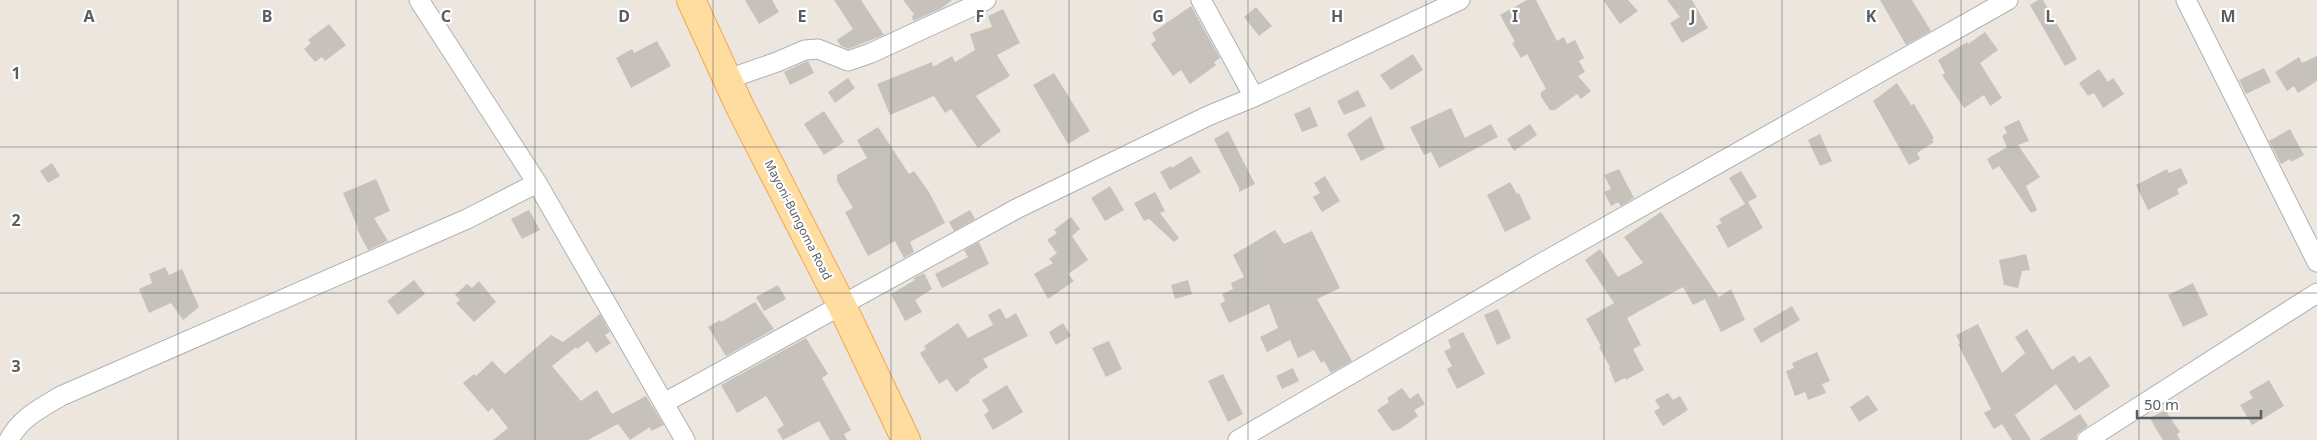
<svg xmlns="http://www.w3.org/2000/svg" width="2317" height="440" font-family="'Noto Sans',sans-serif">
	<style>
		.building { fill: #c7c1bc }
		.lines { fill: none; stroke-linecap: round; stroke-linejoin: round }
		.street-casing { stroke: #adb2b6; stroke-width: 21 }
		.primary-casing { stroke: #f5a54e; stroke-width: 30 }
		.street { stroke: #fff; stroke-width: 19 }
		.primary { stroke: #ffdda1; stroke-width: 28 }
		.grid { fill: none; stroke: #585e61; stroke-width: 1; stroke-opacity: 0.55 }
		.labels { text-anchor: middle; stroke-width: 4.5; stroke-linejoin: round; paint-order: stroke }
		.street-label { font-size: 12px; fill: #585e61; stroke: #fff }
		.grid-label { font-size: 16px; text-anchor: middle; font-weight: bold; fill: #585e61; stroke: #fff; stroke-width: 4.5; stroke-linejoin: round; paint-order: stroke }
	</style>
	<rect width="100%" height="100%" fill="#ece6df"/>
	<!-- building -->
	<path class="building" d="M745,0h27l7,12 -20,12z
		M834,0h27l23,35 -36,14 -7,-3 -4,-6 16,-11z
		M903,0h49l-10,8 -29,13 -1,-5 2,-2z
		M1527,0h9l21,41 7,-4 3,7 8,-4 9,18 -5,3 6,11 -7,4 13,15 -10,8 -4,-5 -22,16h-5l-9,-13v-5l5,-3 -19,-35 -6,4 -9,-15 3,-1 -15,-27z
		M1603,0h25l10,11 -18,13z
		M1667,0h25l16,28 -26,15 -12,-20 10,-6z
		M1880,0h32l19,31 -25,14z
		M2038,0h5l34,59 -12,7 -35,-61z
		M1191,6l29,52 -6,4 2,3 -26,19 -9,-14 -8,6 -22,-32 5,-4 -4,-7z
		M1256,7l16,19 -13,10 -15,-19z
		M1003,9l17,34 -23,12 13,21 -34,20 25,35 -23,17 -27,-39 -6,4 -11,-17 -44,19 -13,-31 55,-22 1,5 19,-11 3,6 20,-12 -5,-16 22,-7 -4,-11z
		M329,24l17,21 -21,16 -3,-4 -7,5 -11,-13 7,-6 -3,-3z
		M1985,32l13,18 -18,13 22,35 -12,8 -6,-11 -20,13 -22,-33 3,-2 -7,-13 29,-18 1,2z
		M657,41l14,25 -40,22 -15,-30 16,-9 2,4z
		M1413,54l10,16 -32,20 -11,-15z
		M2317,56v25l-19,12 -4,-7 -7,5 -12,-19 24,-15 3,6z
		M808,61l6,12 -24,12 -6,-13z
		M2264,68l7,14 -25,12 -7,-14z
		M2099,69l9,13 5,-4 11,16 -21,14 -9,-15 -6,3 -9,-13z
		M1054,73l36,58 -22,13 -35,-59z
		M848,78l7,10 -20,15 -7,-11z
		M1897,83l14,22 3,-1 20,34 -2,2 2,2 -17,11 3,6 -11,6 -36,-64z
		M1358,90l8,16 -22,9 -7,-14z
		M1310,107l8,19 -16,6 -8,-18z
		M1451,108l14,30 26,-14 7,13 -59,31 -8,-16 -7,3 -14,-28z
		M824,111l20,31 -20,13 -20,-31z
		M1371,116l14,33 -24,12 -14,-27z
		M2019,120l10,21 -11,4 22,32 -14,9 11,24 -6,3 -32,-47 -6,4 -6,-11 20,-12 -5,-11 5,-3 -3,-6z
		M1530,124l7,11 -23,16 -7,-12z
		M878,127l31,47 5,-3 15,21 16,31 -35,19 4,10 -10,6 -9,-17 -27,15 -23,-44 8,-4 -16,-27v-6l30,-17 -10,-18z
		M2290,129l14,26 -13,7 -1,-3 -9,5 -12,-23z
		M1228,131l27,53 -16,8v-4l-25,-49z
		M1820,134l12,27 -12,5 -12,-26z
		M1191,156l10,16 -31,18 -10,-18 11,-6 1,2z
		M52,163l8,13 -12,7 -8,-12z
		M2181,168l7,15 -11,6 2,5 -31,16 -12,-25 31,-16 2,4z
		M1619,169l15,29 -13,8 -3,-4 -7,4 -7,-14 7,-3 -7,-14z
		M1741,171l16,26 -9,5 15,26 -35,20 -12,-22 6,-3 -3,-4 26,-15 -16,-26z
		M1325,176l15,25 -18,11 -9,-15 7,-4 -6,-10z
		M376,179l14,32 -16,7 14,23 -20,9 -11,-21 1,-1 -15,-35z
		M1510,182l7,12 2,-1 12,26 -26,13 -18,-37z
		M1110,186l14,24 -19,11 -14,-23z
		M1155,192l10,19 -5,2 19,25 -5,4 -25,-23 -5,2 -10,-18z
		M529,210l11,20 -18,9 -11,-20z
		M970,210l5,9 -21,12 -5,-9z
		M1661,212l58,85 12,-8 14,31 -24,12 -16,-33 -12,6 -10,-18 -56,31 14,27 -8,4 11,21 -18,10 -1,-2 -10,5 -6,-15 1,-1 -11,-20 2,-1 -15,-27 28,-16 -29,-43 15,-11 18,28 25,-14 -19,-26z
		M1071,217l9,12 -8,7 16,24 -20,14 6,7 -26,18 -14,-25 19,-11 -4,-4 8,-6 -10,-13 10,-7 -3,-3z
		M1275,230l9,14 28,-13 28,57 -23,11 35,62 -21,12 -7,-12 -3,2 -7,-13 -16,8 -8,-18 -23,12 -7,-15 18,-9 -9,-24 -40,19 -9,-19 5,-3 -3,-7 11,-5 -2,-6 13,-6 -11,-22z
		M979,242l10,22 -47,24 -7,-14 33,-17 -4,-7z
		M2026,254l4,16 -8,1 -4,17 -14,-3 -5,-25z
		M165,267l4,8 13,-6 17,38 -16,13 -12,-17 -22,10 -10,-24 13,-6 -3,-9z
		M924,273l8,16 -17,11 7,12 -17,9 -14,-27 24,-14 -1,-2z
		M414,280l11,14 -27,21 -11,-14z
		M1188,280l4,14 -17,5 -4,-14z
		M479,281l17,21 -22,20 -18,-19 4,-3 -5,-5 12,-11 5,4z
		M2193,283l15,32 -25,12 -15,-32z
		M778,285l8,14 -22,12 -8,-14z
		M755,302l19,27 -48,27 -18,-29 12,-7 1,2z
		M1792,306l8,14 -39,23 -8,-14z
		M1000,308l6,11 10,-6 12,23 -45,23 5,8 -19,13 1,2 -14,10 -9,-13 -8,5 -19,-31 6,-4 -2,-3 34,-23 10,15 25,-13 -5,-10z
		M1498,309l13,29 -14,7 -13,-30z
		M600,314l10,18 -5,3 6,8 -15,10 -8,-12 -11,8 -1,-2 -24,19 29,35 16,-11 15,24 34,-18 18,29 -13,6 -1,-4 -20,13 -12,-16 -30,16h-95l15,-12 -16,-20 -4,4 -25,-29 11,-9 2,2 16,-15 13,13 46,-39 12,7z
		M1063,323l8,13 -15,9 -7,-13z
		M1978,324l24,49 23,-20 -10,-16 12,-8 25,41 22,-15 5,8 11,-7 20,30 -35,25 -19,-27 -41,31 16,25h-19l-10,-16 -8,5 -10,-16 7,-4 -33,-65 2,-1 -4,-8z
		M1463,332l22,42 -28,15 -10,-20 5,-3 -8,-15 7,-3 -3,-8z
		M806,338l22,36 -6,4 29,52 -7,4 3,6h-17l-11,-19 -36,19 -6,-10 7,-5 -18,-29 -29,17 -16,-28z
		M1109,341l13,28 -16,8 -14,-29z
		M1817,352l13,29 -8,3 4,9 -18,7 -3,-8 -10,4 -9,-25 8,-3 -2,-5z
		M1293,368l6,13 -17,8 -6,-13z
		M1223,374l20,40 -15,8 -20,-41z
		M2269,380l15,26 -32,19 -12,-20 13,-7 -4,-6z
		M1007,385l16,27 -30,18 -9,-15 5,-4 -7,-11z
		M1402,388l8,11 8,-6 7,11 -11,6 4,6 -18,13 -8,2 -15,-21 12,-8 -2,-4z
		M1668,393l5,7 7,-4 8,14 -25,16 -9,-15 6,-3 -5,-8z
		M1868,395l10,15 -19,12 -9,-15z
		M2165,410l15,22 -3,2 3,6h-17l-7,-11 -6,-11z
		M2080,414l8,12 -11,8 -1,6h-37z"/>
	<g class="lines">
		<defs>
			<path id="street" d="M419,0l118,183 148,257
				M1201,0l53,97
				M2186,0l131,262
				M728,79l49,-17 28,-12 13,-1 30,12 23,-8 115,-53
				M664,403l352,-194 194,-94 44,-18 206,-97
				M9,440c11,-22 32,-32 52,-44l406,-177 70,-36
				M1238,440l302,-176 468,-264
				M2087,440l230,-147"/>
			<path id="primary" d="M691,0l49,107 101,197 65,136"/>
		</defs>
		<!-- street casing -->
		<use href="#street" class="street-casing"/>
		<!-- primary casing -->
		<use href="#primary" class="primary-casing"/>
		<!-- street -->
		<use href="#street" class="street"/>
		<!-- primary -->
		<use href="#primary" class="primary"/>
	</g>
	<!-- grid -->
	<path class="grid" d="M178,0v440M356,0v440M535,0v440M713,0v440M891,0v440M1069,0v440M1248,0v440M1426,0v440M1604,0v440M1782,0v440M1961,0v440M2139,0v440M0,147h2317M0,293h2317"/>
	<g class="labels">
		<!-- street labels -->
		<g class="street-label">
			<text transform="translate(798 220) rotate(63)" y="4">Mayoni-Bungoma Road</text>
		</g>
	</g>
	<g class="grid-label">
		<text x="89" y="22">A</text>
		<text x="267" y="22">B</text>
		<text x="446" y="22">C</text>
		<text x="624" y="22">D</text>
		<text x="802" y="22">E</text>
		<text x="980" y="22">F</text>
		<text x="1158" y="22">G</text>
		<text x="1337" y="22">H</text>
		<text x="1515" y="22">I</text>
		<text x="1693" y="22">J</text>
		<text x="1871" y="22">K</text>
		<text x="2050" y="22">L</text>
		<text x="2228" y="22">M</text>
		<text x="16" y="79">1</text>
		<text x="16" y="226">2</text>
		<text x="16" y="372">3</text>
	</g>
	<!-- scale -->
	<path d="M2137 410v8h124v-8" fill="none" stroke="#585e61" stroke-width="2.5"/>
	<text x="2144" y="410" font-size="15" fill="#585e61" stroke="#ffffff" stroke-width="4" paint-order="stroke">50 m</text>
</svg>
